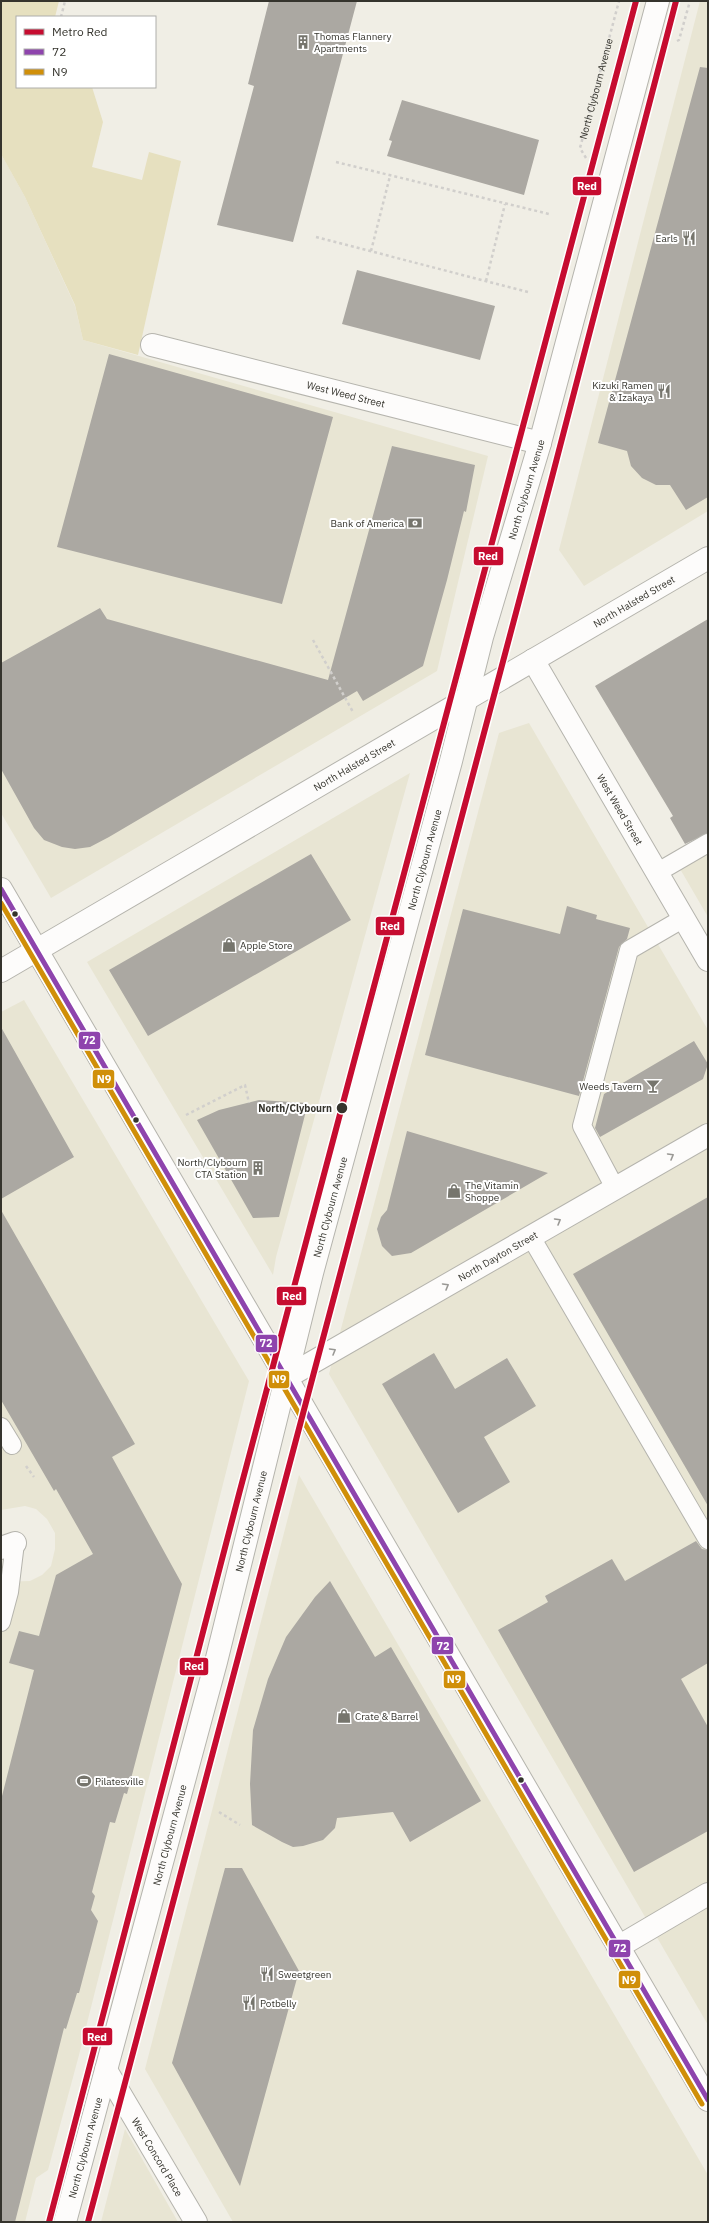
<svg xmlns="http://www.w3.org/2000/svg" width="709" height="2223" font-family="'IBM Plex Sans',sans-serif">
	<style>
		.built { fill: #e8e5d3 }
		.green { fill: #e6e0bf }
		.building { fill: #aba8a2 }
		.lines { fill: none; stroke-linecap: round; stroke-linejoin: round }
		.service-casing { stroke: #b5b4ad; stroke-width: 20 }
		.minor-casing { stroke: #b5b4ad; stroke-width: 24 }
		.secondary-casing { stroke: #b5b4ad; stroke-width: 24 }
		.primary-casing { stroke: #b5b4ad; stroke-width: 24 }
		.path { stroke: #d1cfcc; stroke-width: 2.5; stroke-dasharray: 3 3; stroke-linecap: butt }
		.service { stroke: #fdfcfb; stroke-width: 18 }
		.minor { stroke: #fdfcfb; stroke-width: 22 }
		.secondary { stroke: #fdfcfb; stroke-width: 22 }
		.primary { stroke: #fdfcfb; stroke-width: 22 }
		.bus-1-casing { stroke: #fff; stroke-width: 8 }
		.bus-2-casing { stroke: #fff; stroke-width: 8 }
		.bus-1 { stroke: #8e44ad; stroke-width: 5 }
		.bus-2 { stroke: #d08f09; stroke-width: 5 }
		.metro-1-casing { stroke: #fff; stroke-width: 9 }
		.metro-1 { stroke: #c60c30; stroke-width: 6 }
		.oneway { stroke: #999894 }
		.bus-dot { fill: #35342d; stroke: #fff; stroke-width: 1.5 }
		.labels { text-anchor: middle; stroke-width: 4; stroke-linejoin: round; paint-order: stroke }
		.poi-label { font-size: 10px; fill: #35342d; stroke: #fff; text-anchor: start }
		.street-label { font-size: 10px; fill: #35342d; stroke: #fff }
		.stop-label { font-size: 10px; font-weight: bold; fill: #35342d; stroke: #fff; text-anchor: end }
		.line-badge { stroke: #fff; stroke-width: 1.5 }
		.badge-label { font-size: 11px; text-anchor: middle; font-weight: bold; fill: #fff }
	</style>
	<rect width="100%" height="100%" fill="#f0eee5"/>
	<!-- built -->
	<path class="built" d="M700,1h8v510l-124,75 -25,-36z
		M1,154l24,43 50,109 8,34 405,116 -51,215 -386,227 -50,-85z
		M529,723l179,307v995l-379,-651 170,-641z
		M410,773l-134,484 -3,18 -186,-313z
		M708,843v74l-32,-55z
		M24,1000l225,381 -170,674 -31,115 -12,8 -11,44h-24v-640l29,-1 12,-6 9,-9 4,-17v-16l-8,-14 -11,-10 -11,-3 -24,4v-498z
		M299,1475l409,700v47h-475l-88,-153z
		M125,2129l53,93h-77z"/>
	<!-- green -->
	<path class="green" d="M1,1h58l-4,16h-38v70h75l11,35 -11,45 50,13 7,-28 32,9 -43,194 -55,-15 -8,-35 -50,-108 -24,-43z"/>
	<!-- building -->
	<path class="building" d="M269,1h88l-64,241 -76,-17 37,-139 -6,-2z
		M700,67l8,1v429l-22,13 -16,-25h-14l-14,-7 -11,-12 -4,-15 -29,-8z
		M402,100l137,40 -15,55 -137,-39 5,-15 -3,-1z
		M357,270l138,36 -15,54 -138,-36z
		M109,354l224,63 -51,187 -225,-57z
		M392,446l83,19 -9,47 -2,-1 -17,69 -24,86 -60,35 -6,-10 -248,146 -19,10 -15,2 -13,-2 -18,-7 -10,-12 -33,-59v-106l99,-55 7,11 221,61z
		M708,619v214l-23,11 -15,-26 3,-2 -78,-130z
		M311,854l40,66 -203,116 -39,-66z
		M567,906l30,9 -1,4 34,9 -3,11 -8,8 -40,149 -154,-41 38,-146 97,25z
		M1,1027l73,130 -73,42z
		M694,1041l14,23 -5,15 -103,58 -5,-9 9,-34z
		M259,1100l49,3 -29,114 -26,1 -56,-98 22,-10z
		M407,1131l105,31 36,11 -137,80 -19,3 -10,-10 -5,-17 4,-12 6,-7z
		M708,1197v309l-135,-232z
		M1,1210l134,234 -23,13 70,127 -55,210 -3,-1 -9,30 -5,-1 -18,70 3,4 -4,14 7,11 -19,72h-2l-11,36 -2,-1 -49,194h-14v-422l33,-130 -25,-7 10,-32 20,5 17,-61 37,-21 -37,-65 -2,2 -53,-91z
		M434,1353l21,36 52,-31 29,48 -52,31 26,45 -52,31 -76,-129z
		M696,1541l6,8 6,1v113l-27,16 27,48v104l-74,41 -136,-242 50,-28 -3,-6 67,-37 13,22z
		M330,1581l45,76 16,-10 90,154 -71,41 -17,-30 -56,6 -2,10 -12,12 -20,6 -10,1 -11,-5 -30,-17 -2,-41 3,-54 15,-51 18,-42 29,-40z
		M225,1868h17l57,103 -59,215 -68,-123z"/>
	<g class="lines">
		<defs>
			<path id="service" d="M658,872l50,-29
				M615,1188l-33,-62 47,-176 55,-32
				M531,1237l177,303
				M1,1427l11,18
				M1,1622l8,-30 6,-49"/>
			<g id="minor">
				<path id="s2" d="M152,345l388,98"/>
				<path id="s3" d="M533,660l175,300"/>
				<path id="s4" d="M287,1377l421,-242"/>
				<path d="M1,1548l14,-5"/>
				<path d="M618,1947l90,-53"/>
				<path id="s5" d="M106,2070l90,152"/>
			</g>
			<g id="secondary">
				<path id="s6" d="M1,971l707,-413"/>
				<path id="s7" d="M65,2222l151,-560 96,-389 139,-512 31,-124 58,-194 118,-442"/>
			</g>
			<path id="primary" d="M1,889l707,1211"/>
		</defs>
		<!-- service casing -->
		<use href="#service" class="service-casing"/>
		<!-- minor casing -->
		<use href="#minor" class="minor-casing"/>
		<!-- secondary casing -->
		<use href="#secondary" class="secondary-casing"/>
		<!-- primary casing -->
		<use href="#primary" class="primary-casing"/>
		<!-- path -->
		<g class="path">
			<path d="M61,17l4,-16"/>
			<path d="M677,41l2,-1 11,-39"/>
			<path id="s1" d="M586,158l-6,-10 39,-147"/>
			<path d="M336,162l213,52"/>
			<path d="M316,237l212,55"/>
			<path d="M371,251l19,-75"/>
			<path d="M486,281l19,-77"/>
			<path d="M313,640l40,72"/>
			<path d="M186,1115l59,-30 4,18"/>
			<path d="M26,1466l8,11"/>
			<path d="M219,1812l21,13"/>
		</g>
		<!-- service -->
		<use href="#service" class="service"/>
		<!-- minor -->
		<use href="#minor" class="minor"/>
		<!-- secondary -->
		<use href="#secondary" class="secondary"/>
		<!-- primary -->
		<use href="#primary" class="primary"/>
		<defs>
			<path id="bus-1" d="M1,889l707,1211"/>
			<path id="bus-2" d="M1,903l701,1201"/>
		</defs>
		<!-- bus-1 casing -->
		<use href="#bus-1" class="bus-1-casing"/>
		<!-- bus-2 casing -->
		<use href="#bus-2" class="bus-2-casing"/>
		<!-- bus-1 -->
		<use href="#bus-1" class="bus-1"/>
		<!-- bus-2 -->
		<use href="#bus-2" class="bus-2"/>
		<defs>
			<path id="metro-1" d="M49,2222l190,-728 397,-1493
				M88,2222l463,-1741 125,-480"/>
		</defs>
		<!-- metro-1 casing -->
		<use href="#metro-1" class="metro-1-casing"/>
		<!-- metro-1 -->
		<use href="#metro-1" class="metro-1"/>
	</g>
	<!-- one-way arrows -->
	<defs><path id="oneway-chevron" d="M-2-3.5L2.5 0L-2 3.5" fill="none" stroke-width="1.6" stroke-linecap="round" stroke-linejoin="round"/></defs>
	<g class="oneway">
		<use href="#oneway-chevron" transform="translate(671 1156) rotate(-30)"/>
		<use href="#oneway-chevron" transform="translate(558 1221) rotate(-30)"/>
		<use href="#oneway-chevron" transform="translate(446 1286) rotate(-30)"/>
		<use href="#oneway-chevron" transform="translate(333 1351) rotate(-30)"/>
	</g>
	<!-- icons -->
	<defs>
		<symbol id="building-bare" viewBox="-9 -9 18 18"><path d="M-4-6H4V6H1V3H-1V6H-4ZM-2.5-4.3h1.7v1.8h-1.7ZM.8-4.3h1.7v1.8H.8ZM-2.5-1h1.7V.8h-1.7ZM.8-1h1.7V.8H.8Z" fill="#76756d" stroke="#fff" stroke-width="2.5" paint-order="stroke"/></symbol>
		<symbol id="restaurant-bare" viewBox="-9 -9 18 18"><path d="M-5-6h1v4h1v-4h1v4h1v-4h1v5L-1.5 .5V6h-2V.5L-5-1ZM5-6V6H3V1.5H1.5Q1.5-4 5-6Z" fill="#76756d" stroke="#fff" stroke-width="2.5" paint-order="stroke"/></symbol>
		<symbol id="bank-bare" viewBox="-9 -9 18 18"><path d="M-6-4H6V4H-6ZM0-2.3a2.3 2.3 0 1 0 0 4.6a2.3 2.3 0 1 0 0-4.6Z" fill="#76756d" stroke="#fff" stroke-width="2.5" paint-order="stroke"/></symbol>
		<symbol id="shop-bare" viewBox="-9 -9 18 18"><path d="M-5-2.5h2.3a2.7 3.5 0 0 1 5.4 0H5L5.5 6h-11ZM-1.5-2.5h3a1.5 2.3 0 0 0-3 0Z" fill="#76756d" stroke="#fff" stroke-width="2.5" paint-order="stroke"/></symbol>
		<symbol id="bar-bare" viewBox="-9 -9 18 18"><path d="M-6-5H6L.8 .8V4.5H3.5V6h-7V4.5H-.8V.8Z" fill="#76756d" stroke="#fff" stroke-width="2.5" paint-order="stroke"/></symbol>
		<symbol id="stadium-bare" viewBox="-9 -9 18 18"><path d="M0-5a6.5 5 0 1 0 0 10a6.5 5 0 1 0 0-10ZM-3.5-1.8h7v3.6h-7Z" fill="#76756d" stroke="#fff" stroke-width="2.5" paint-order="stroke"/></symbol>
	</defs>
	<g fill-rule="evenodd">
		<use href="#building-bare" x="293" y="32" width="20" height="20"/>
		<use href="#restaurant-bare" x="679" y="228" width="20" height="20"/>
		<use href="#restaurant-bare" x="654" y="381" width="20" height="20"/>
		<use href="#bank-bare" x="405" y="513" width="20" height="20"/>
		<use href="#shop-bare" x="219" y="935" width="20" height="20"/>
		<use href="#bar-bare" x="643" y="1076" width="20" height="20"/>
		<use href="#building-bare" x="248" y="1158" width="20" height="20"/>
		<use href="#shop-bare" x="444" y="1181" width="20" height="20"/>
		<use href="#shop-bare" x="334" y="1706" width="20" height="20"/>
		<use href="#stadium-bare" x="74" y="1771" width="20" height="20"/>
		<use href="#restaurant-bare" x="257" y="1964" width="20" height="20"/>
		<use href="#restaurant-bare" x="239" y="1993" width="20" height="20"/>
	</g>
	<!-- markers -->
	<g class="bus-dot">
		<circle cx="15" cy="914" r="3.5"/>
		<circle cx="342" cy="1108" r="6"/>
		<circle cx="136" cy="1120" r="3.5"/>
		<circle cx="521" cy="1780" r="3.5"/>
	</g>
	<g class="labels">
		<!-- poi labels -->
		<g class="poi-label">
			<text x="314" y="40">Thomas Flannery<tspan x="314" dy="12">Apartments</tspan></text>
			<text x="678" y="242" text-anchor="end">Earls</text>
			<text x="653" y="389" text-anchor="end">Kizuki Ramen<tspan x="653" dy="12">&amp; Izakaya</tspan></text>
			<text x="404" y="527" text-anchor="end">Bank of America</text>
			<text x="240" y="949">Apple Store</text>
			<text x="642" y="1090" text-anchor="end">Weeds Tavern</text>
			<text x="247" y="1166" text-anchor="end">North/Clybourn<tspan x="247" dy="12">CTA Station</tspan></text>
			<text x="465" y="1189">The Vitamin<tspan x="465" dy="12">Shoppe</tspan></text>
			<text x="355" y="1720">Crate &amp; Barrel</text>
			<text x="95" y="1785">Pilatesville</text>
			<text x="278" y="1978">Sweetgreen</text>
			<text x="260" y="2007">Potbelly</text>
		</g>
		<!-- street labels -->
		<g class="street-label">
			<text dy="4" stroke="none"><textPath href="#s1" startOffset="73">North Clybourn Avenue</textPath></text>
			<text dy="4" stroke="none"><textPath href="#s2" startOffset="200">West Weed Street</textPath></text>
			<text dy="4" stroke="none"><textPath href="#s7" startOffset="1793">North Clybourn Avenue</textPath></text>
			<text dy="4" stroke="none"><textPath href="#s6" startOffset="733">North Halsted Street</textPath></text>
			<text dy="4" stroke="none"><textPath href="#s6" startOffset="409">North Halsted Street</textPath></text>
			<text dy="4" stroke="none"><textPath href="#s3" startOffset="173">West Weed Street</textPath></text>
			<text dy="4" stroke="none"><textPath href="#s7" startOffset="1409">North Clybourn Avenue</textPath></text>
			<text dy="4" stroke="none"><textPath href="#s7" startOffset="1049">North Clybourn Avenue</textPath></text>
			<text dy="4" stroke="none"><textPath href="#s4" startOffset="243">North Dayton Street</textPath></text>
			<text dy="4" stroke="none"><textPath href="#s7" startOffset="725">North Clybourn Avenue</textPath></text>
			<text dy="4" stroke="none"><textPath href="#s7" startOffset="401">North Clybourn Avenue</textPath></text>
			<text dy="4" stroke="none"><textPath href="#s7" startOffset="77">North Clybourn Avenue</textPath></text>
			<text dy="4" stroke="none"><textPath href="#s5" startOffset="101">West Concord Place</textPath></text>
		</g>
		<!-- stop labels -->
		<g class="stop-label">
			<text x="332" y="1112">North/Clybourn</text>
		</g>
	</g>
	<g class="line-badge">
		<rect x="572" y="176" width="30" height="20" rx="4" fill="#c60c30"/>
		<rect x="473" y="546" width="31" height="20" rx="4" fill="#c60c30"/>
		<rect x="375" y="916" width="30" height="20" rx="4" fill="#c60c30"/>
		<rect x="78" y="1031" width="23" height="19" rx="4" fill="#8e44ad"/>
		<rect x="92" y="1069" width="23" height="20" rx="4" fill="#d08f09"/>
		<rect x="276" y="1286" width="31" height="20" rx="4" fill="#c60c30"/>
		<rect x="255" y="1334" width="23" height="19" rx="4" fill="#8e44ad"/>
		<rect x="268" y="1370" width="22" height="19" rx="4" fill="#d08f09"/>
		<rect x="431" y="1636" width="23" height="19" rx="4" fill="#8e44ad"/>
		<rect x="179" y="1657" width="30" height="19" rx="4" fill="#c60c30"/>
		<rect x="443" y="1670" width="23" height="19" rx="4" fill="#d08f09"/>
		<rect x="608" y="1939" width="23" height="19" rx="4" fill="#8e44ad"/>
		<rect x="618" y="1970" width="23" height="19" rx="4" fill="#d08f09"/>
		<rect x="82" y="2027" width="31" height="19" rx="4" fill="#c60c30"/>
	</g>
	<g class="badge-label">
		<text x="587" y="190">Red</text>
		<text x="488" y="560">Red</text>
		<text x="390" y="930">Red</text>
		<text x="89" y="1044">72</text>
		<text x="104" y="1083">N9</text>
		<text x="292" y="1300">Red</text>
		<text x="266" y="1347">72</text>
		<text x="279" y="1383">N9</text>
		<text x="443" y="1650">72</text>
		<text x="194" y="1670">Red</text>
		<text x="454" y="1683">N9</text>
		<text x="620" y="1952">72</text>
		<text x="629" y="1984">N9</text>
		<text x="97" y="2041">Red</text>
	</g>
	<!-- border -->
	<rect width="709" height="2223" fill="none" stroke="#35342d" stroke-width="4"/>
	<!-- legend -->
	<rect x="16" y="16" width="140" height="72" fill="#ffffff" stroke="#aeaeab"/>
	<rect x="24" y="29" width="20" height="6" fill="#c60c30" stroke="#aeaeab"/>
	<text x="52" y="36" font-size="12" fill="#35342d">Metro Red</text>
	<rect x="24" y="49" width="20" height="6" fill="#8e44ad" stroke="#aeaeab"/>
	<text x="52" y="56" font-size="12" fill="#35342d">72</text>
	<rect x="24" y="69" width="20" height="6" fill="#d08f09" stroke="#aeaeab"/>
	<text x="52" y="76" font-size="12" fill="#35342d">N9</text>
</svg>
